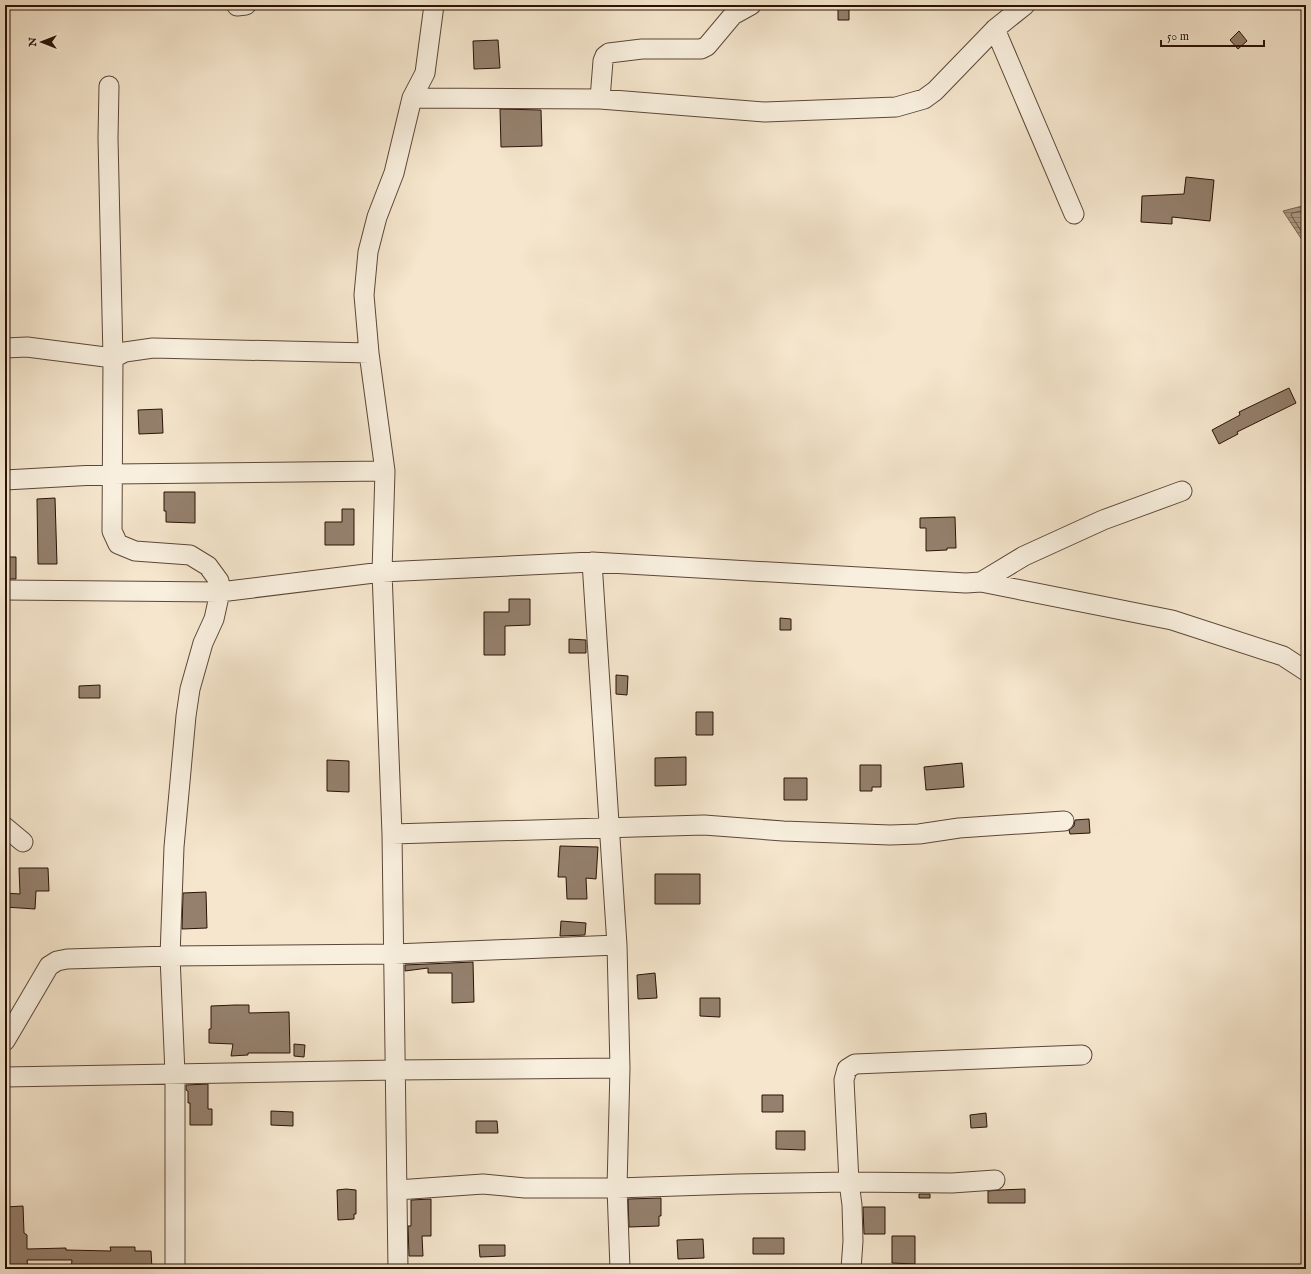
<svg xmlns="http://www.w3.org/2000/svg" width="1311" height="1274" font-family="'IM FELL English',serif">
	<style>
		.water { fill: url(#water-rules); stroke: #7a6655 }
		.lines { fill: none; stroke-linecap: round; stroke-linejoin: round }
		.shore { stroke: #6d5848; stroke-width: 1 }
		.building { fill: #94806d; stroke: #2a1206 }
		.minor-casing { stroke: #5d4738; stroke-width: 21 }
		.minor { stroke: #f8efde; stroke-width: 19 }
	</style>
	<defs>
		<pattern id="water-rules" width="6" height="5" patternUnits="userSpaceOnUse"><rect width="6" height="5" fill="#b09e89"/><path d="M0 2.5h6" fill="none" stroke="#8f7f6e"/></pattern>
	</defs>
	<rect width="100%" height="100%" fill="#f5e6cd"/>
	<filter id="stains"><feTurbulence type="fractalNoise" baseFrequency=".005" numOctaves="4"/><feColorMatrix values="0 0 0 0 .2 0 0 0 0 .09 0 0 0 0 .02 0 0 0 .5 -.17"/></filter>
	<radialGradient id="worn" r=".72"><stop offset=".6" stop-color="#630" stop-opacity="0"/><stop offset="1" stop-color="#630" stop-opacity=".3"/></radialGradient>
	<!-- water -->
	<path class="water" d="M1306,205v41l-23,-35z"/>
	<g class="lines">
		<!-- shore -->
		<path class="shore" d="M1306,210l-14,3 -1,2 15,24"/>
	</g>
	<!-- building -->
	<path class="building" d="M838,5h11v15h-11z
		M1239,31l8,10 -9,8 -8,-9z
		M498,40l2,28 -26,1 -1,-28z
		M500,109l41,1 1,36 -41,1z
		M1186,177l28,3 -4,41 -38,-4v7l-31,-2 1,-26 42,-2z
		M1289,388l7,15 -59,29 1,2 -19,10 -7,-14 28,-15 -1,-3z
		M162,409l1,24 -24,1 -1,-24z
		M164,492h31v31l-29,-1v-11h-2z
		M55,498l2,66h-19l-1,-65z
		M342,509h12v36h-29v-23h17z
		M955,517l1,31h-9v2l-21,1v-23h-6v-10z
		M5,557h11v22h-11z
		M509,599h21v26l-25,1v29h-21v-43h25z
		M780,618l11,1v11h-11z
		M569,639l17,1v13h-17z
		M616,675l12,1 -1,19 -11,-1z
		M100,685v13h-21v-12z
		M696,712h17v23h-17z
		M686,757v28l-31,1v-28z
		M327,760l22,1v31l-22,-1z
		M962,763l2,24 -38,3 -2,-23z
		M860,765h21v22h-9v4h-12z
		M784,778h23v22h-23z
		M1089,819l1,14 -20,1 -1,-4 5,-4 1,-6z
		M560,846l38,1 -2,32 -10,-1 1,21h-20l-1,-22h-8z
		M19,868h29l1,23h-13l-1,18 -30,-2v-14l15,1z
		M655,874h45v30h-45z
		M206,892l1,36 -25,1 1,-36z
		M561,921l25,2 -1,12 -25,1z
		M473,962l1,40 -22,1v-30h-24v-5l-23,3v-6z
		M655,973l2,25 -19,1 -1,-24z
		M700,998h20v19l-20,-1z
		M235,1005h14v8l40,-1 1,41h-42v2l-17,1 2,-12 -24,-1v-14h2v-23z
		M294,1044l11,1 -1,12 -10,-1z
		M208,1084v25h4v16h-22v-22h-2v-12l-2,-1v-5z
		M762,1095h21v17h-21z
		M271,1111l22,1v14l-22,-1z
		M986,1113l1,14 -16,1 -1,-13z
		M476,1121h21l1,12h-22z
		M776,1131h29v19l-29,-1z
		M346,1189l10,1v24h-2v5l-16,1 -1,-30z
		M1025,1189v14h-37v-12l12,-1z
		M919,1194h11v4h-11z
		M661,1198v18h-2v10l-30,1 -1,-28z
		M431,1199v37h-9l1,20h-14l-1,-30h3v-26z
		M23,1206l1,27 3,2v14l39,-1v2l45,1 -1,-4h25v4h16l1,18h-81l1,-9h-45l1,9h-21l-2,-22v-40z
		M863,1207h22v27h-21z
		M892,1236h23v28l-23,-1z
		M753,1238h31v16h-31z
		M703,1239l1,19 -26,1 -1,-19z
		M479,1245h26v11l-25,1z"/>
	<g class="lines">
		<defs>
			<path id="minor" d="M237,6l9,-1
				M995,29l79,185
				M109,86l-1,52 5,220 12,-6 28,-4 216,5
				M412,98l188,1 165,13 131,-5 28,-8 11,-8 60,-62 30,-24
				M600,99l3,-38 2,-5 4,-3 33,-4h59l6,-3 26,-31 18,-10
				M5,348l22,-1 86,11 -1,173 6,13 17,7 55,4 18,11 11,15 1,11 -6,27 -11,24 -13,46 -4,27 -12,131 -4,109 5,118v195
				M5,480l108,-6 272,-3
				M592,562l25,383 3,123 -3,120 3,81
				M981,582l191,38 111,36 23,15
				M5,590l215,2 162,-20 210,-10 374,21 15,-1 43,-26 79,-36 79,-29
				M5,827l18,15
				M392,834l312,-9 79,6 107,4 29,-1 40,-6 105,-7
				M5,1041l44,-75 8,-5 10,-2 103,-3 224,-2 223,-9
				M5,1077l390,-7 225,-2
				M397,1190l86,-6 42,4h92l120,-4 112,-2 103,1 43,-3
				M398,1269l-6,-435 -10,-262 3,-101 -16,-118 -5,-58 4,-43 9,-35 17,-44 18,-75 13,-25 9,-68
				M851,1269l2,-28 -1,-36 -3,-23 -5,-102 3,-11 8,-5 227,-9"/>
		</defs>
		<!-- minor casing -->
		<use href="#minor" class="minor-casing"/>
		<!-- minor -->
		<use href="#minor" class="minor"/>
	</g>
	<!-- margin -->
	<rect width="1311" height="1274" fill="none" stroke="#f5e6cd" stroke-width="20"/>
	<rect x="6" y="6" width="1299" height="1262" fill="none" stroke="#2a1206" stroke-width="2"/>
	<rect x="10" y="10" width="1291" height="1254" fill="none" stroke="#2a1206"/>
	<!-- north arrow -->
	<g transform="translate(42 42) rotate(270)" stroke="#f8efde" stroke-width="3" paint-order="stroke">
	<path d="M0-3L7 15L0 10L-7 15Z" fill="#2a1206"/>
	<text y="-6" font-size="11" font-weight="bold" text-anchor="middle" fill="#2a1206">N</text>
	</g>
	<!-- scale -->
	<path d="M1161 40v6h103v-6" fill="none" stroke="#2a1206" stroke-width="2"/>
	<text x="1167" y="40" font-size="12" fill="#2a1206" stroke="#f8efde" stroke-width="3" paint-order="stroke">50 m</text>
	<rect width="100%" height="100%" filter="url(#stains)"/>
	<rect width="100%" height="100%" fill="url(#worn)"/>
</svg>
